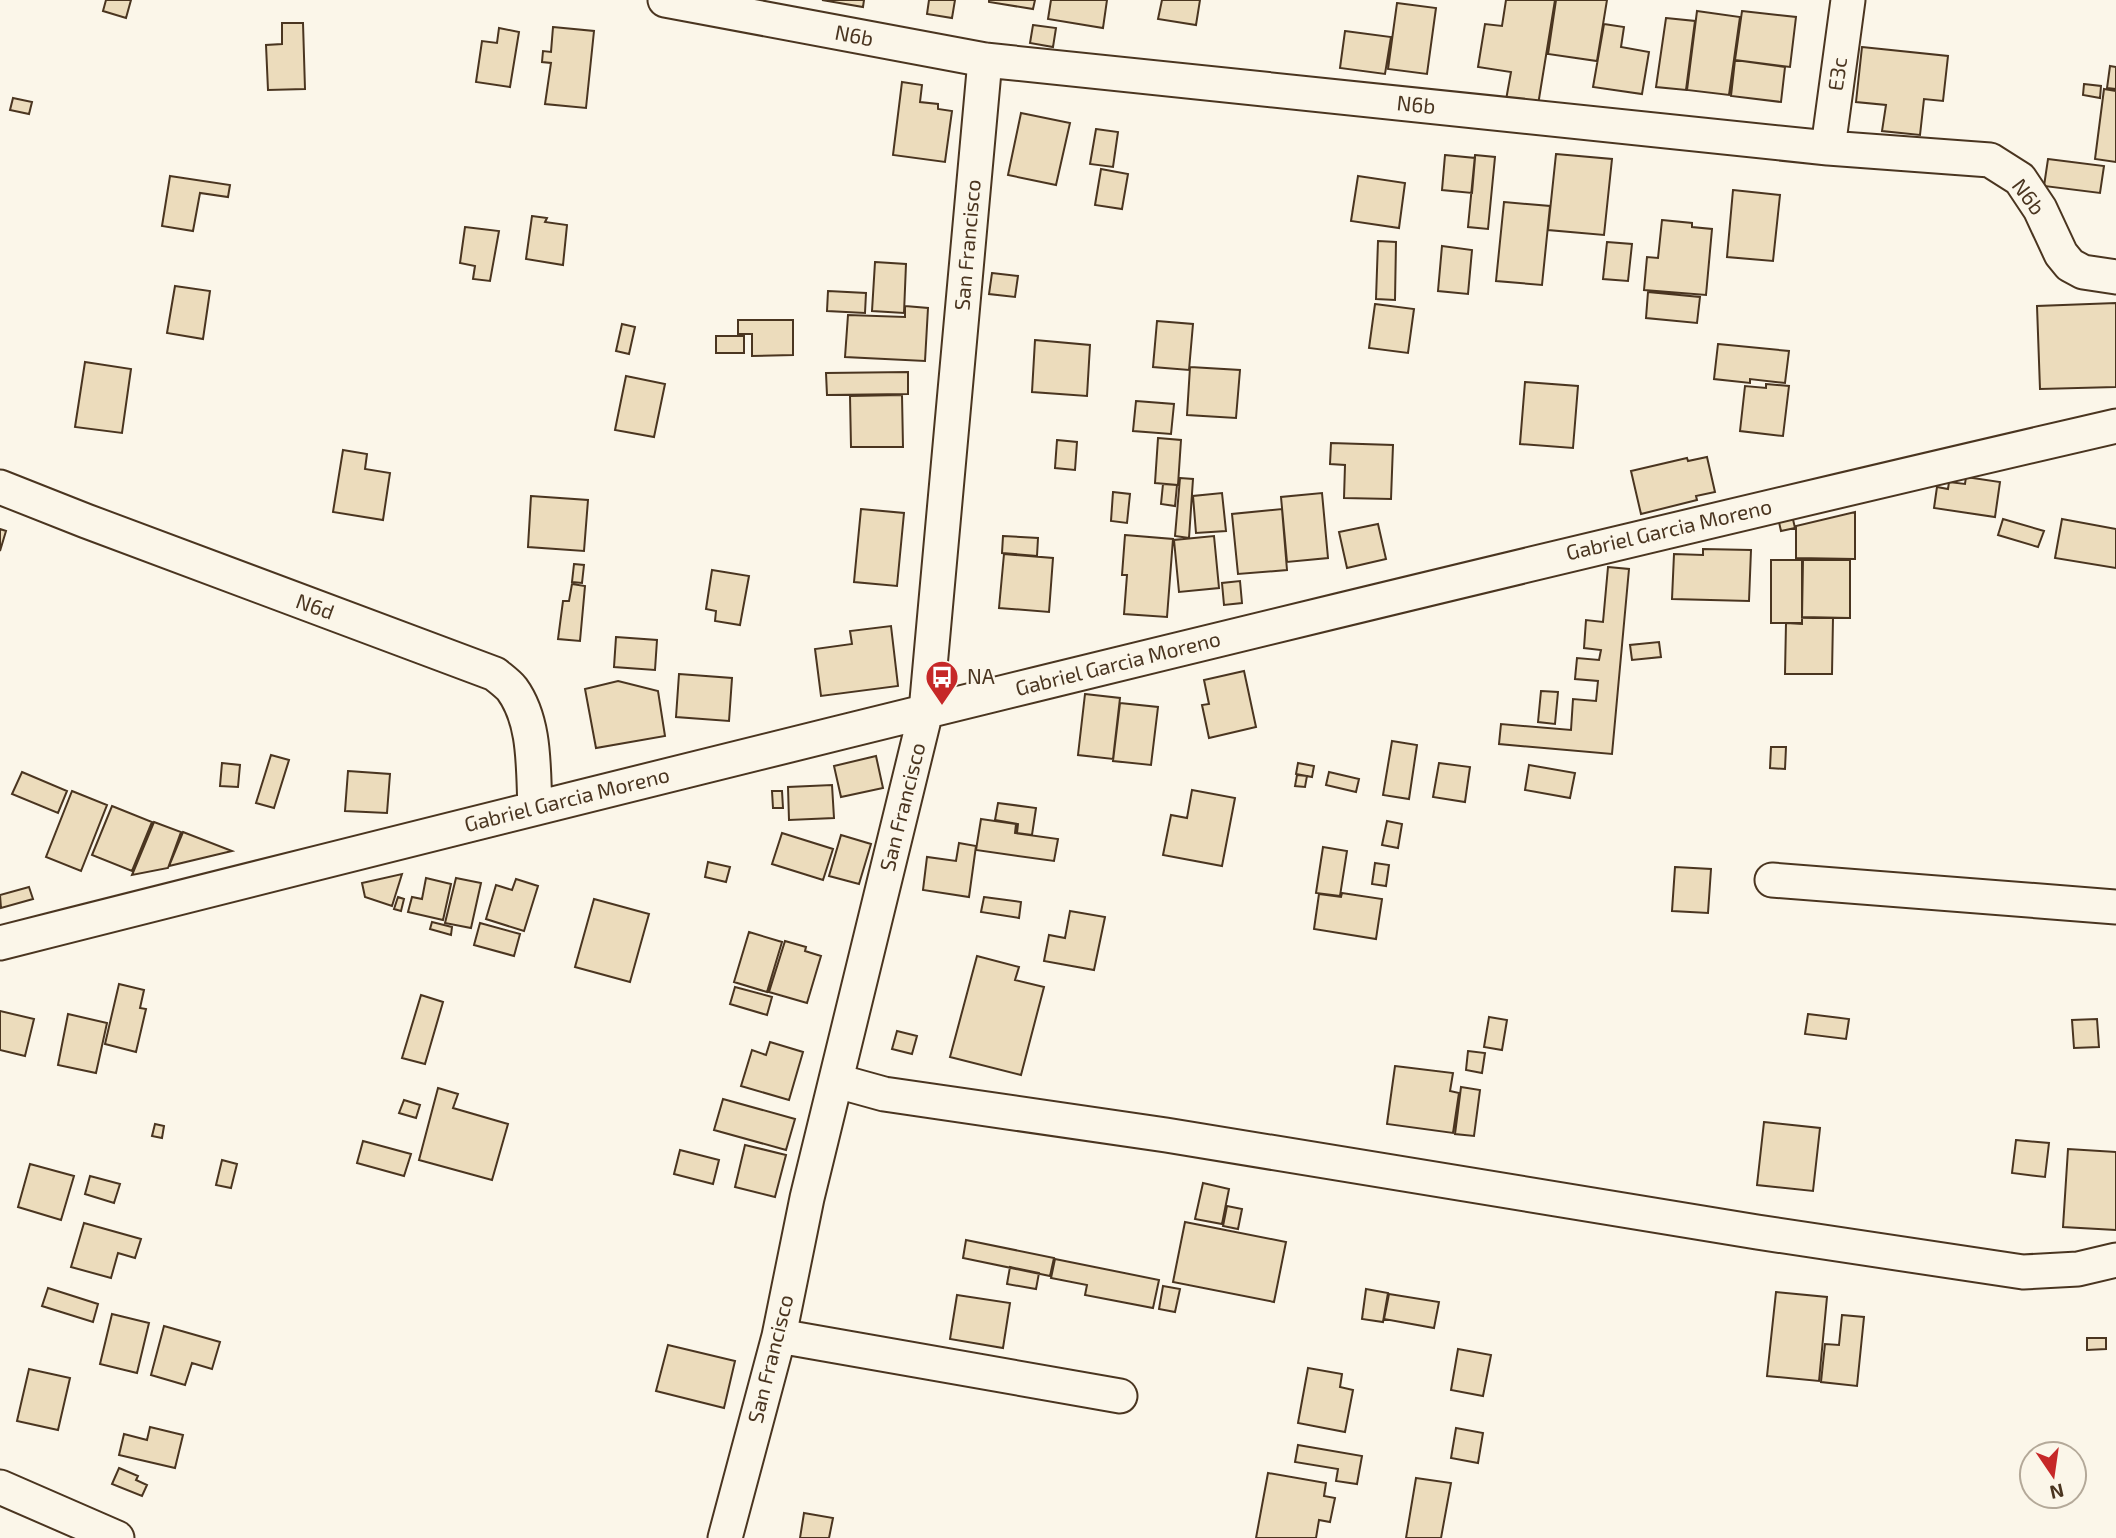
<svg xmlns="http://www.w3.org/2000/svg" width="2116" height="1538" font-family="'Exo 2',sans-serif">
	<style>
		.building { fill: #ecdcbc; stroke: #4a3520; stroke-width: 2 }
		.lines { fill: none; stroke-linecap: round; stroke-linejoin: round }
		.minor-casing { stroke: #4a3520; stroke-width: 37 }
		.minor { stroke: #fbf6e9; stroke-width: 33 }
		.labels { text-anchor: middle; stroke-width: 5; stroke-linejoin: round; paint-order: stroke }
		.street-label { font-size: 21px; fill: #4a3520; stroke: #fbf6e9 }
		.poi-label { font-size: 21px; fill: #4a3520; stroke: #fbf6e9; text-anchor: start }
	</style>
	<rect width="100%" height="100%" fill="#fbf6e9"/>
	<!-- building -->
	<path class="building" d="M106,0h25l-5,18 -23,-7z
		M822,0h42l-1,7z
		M929,0h26l-3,18 -25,-4z
		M989,0h46l-2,9 -44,-7z
		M1051,0h56l-4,28 -55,-9z
		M1162,0h38l-4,25 -38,-6z
		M1506,0h49l-17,105 -32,-5 5,-28 -33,-5 7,-43 17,2z
		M1556,0h51l-10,61 -49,-7z
		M1397,3l39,5 -9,66 -39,-5z
		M1697,11l43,6 -11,78 -42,-5z
		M1742,11l54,6 -6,50 -55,-7z
		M1666,18l29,3 -9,69 -30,-3z
		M282,23h21l2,66 -37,1 -2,-45 16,-1z
		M1604,24l20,3 -3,20 28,5 -7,42 -49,-7z
		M1033,25l23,3 -3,19 -23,-4z
		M553,27l41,4 -8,77 -41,-4 6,-41 -9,-1 1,-11 8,1z
		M499,28l20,4 -9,55 -34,-5 6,-41 15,2z
		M1345,31l46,6 -6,37 -45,-6z
		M1862,47l86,9 -5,45 -19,-2 -4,36 -38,-4 4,-26 -30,-3z
		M1735,60l50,7 -4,35 -50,-6z
		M2110,66l6,1v22l-9,-1z
		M902,82l20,3 -2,17 18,2v5l14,2 -7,51 -52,-7z
		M2084,84l17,2 -1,12 -17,-3z
		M2104,89l12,2v71l-21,-3z
		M13,98l19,4 -3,12 -19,-4z
		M1021,113l49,10 -14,62 -48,-10z
		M1096,129l22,3 -5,35 -23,-3z
		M1556,154l56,5 -8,76 -56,-5z
		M1445,155l30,3 -3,35 -30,-3z
		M1475,155l20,2 -7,72 -20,-2z
		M2048,159l56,7 -4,27 -56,-7z
		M1101,169l27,5 -6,35 -27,-4z
		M170,176l60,9 -2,12 -28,-4 -7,38 -31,-5z
		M1358,176l47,7 -6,45 -48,-7z
		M1733,190l47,5 -7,66 -46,-4z
		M1504,202l46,4 -8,79 -46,-4z
		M532,216l15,2 -2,4 22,3 -4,40 -37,-6z
		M1662,220l30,3v4l20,2 -6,66 -62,-5 3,-33 11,1z
		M465,227l34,4 -9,50 -17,-2 2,-13 -15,-3z
		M1378,241l18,1 -1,58 -19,-1z
		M1607,242l25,2 -4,37 -25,-2z
		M1442,246l30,4 -4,44 -30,-3z
		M875,262l31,2 -2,49 -32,-2z
		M992,273l26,3 -3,21 -26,-3z
		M175,286l35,5 -7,48 -36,-6z
		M828,291l38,2 -1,20 -38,-2z
		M1648,292l52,5 -3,26 -51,-5z
		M2116,303v84l-76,2 -3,-83z
		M1375,304l39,5 -6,44 -39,-5z
		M905,306l23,2 -3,53 -80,-4 3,-42 57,2z
		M738,320h55v35l-41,1v-22h-14z
		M1157,321l36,3 -4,46 -36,-3z
		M622,324l13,3 -6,27 -13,-3z
		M716,336h28v17h-28z
		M1035,340l55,5 -3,51 -55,-4z
		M1718,344l71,7 -4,32 -35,-4v4l-36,-4z
		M85,362l46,7 -9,64 -47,-6z
		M1190,367l50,3 -4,48 -49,-3z
		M908,372v22l-81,1 -1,-22z
		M626,376l39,8 -11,53 -39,-7z
		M1525,382l53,4 -5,62 -53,-4z
		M1766,384l23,2 -6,50 -43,-5 5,-45 21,2z
		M902,395l1,52h-52l-1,-51z
		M1136,401l38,3 -3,30 -38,-3z
		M1158,438l23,2 -3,45 -23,-2z
		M1057,440l20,2 -2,28 -20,-2z
		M1331,443l62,2 -2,54 -47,-1 1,-33 -15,-1z
		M343,450l24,4 -2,15 25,4 -7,47 -50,-8z
		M1707,457l8,35 -19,4 1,4 -56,14 -10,-43 56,-13 1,3z
		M1966,477l34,5 -5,35 -61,-9 3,-21 11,2 1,-7 16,2z
		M1180,478l13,1 -4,59 -14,-2z
		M1163,484l14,1 -2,21 -14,-2z
		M1113,492l17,2 -3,29 -16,-2z
		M1222,493l4,38 -30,2 -3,-37z
		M1322,493l6,65 -41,4 -6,-65z
		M531,496l57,4 -4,51 -56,-4z
		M861,509l43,4 -7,73 -43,-4z
		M1282,509l5,61 -49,4 -6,-60z
		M1855,512v47l-59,-1v-32z
		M1792,515l3,13 -14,3 -3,-13z
		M2003,519l41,12 -6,16 -40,-12z
		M2062,519l54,10v39l-61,-10z
		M1378,524l8,35 -39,9 -8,-36z
		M0,529l6,2 -6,20z
		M1125,535l48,4 -6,78 -43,-3 3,-39h-5z
		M1003,536l35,2 -1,18 -35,-3z
		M1214,536l5,52 -40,4 -5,-52z
		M1703,549l48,1 -2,51 -77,-2 2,-45 29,1z
		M1004,554l49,4 -4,54 -50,-4z
		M1771,560h31v63h-31z
		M1803,560h47v58l-48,-1z
		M574,564l10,1 -2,18 -10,-1z
		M1608,567l21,2 -17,185 -113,-10 2,-20 70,6 2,-31 23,2 2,-20 -23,-2 2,-21 22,2 2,-10 -17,-2 2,-28 17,2z
		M712,570l37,6 -9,49 -25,-4 1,-10 -10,-2z
		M1240,581l2,22 -18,2 -2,-22z
		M572,584l13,2 -5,55 -22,-2 5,-38h6z
		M1802,618h31l-1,56h-47l1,-51 16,1z
		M891,626l7,60 -77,10 -6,-47 37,-5 -2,-13z
		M616,637l41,3 -2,30 -41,-3z
		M1659,642l2,15 -29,3 -2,-15z
		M1244,671l12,56 -47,11 -7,-33 7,-1 -5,-24z
		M679,674l53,4 -3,43 -53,-4z
		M618,681l40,10 7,45 -69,12 -11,-59z
		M1541,691l17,1 -3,32 -17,-2z
		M1085,694l35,4 -7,61 -35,-4z
		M1120,703l38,4 -7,58 -38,-4z
		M1392,741l25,4 -8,54 -26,-4z
		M1771,747h15l-1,22 -15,-1z
		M271,755l18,5 -15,48 -18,-5z
		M876,756l7,32 -42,9 -7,-31z
		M222,763l18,2 -2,22 -18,-1z
		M1298,763l16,3 -2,11 -16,-3z
		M1439,763l31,4 -5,35 -32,-5z
		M1529,765l46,8 -5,25 -45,-8z
		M348,771l42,3 -3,39 -42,-2z
		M22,772l45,19 -9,22 -46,-19z
		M1329,772l30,7 -3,13 -30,-7z
		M1297,775l10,1 -2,11 -10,-1z
		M832,785l2,33 -45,2 -1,-33z
		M1192,790l43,8 -13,68 -59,-11 8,-40 16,3z
		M72,791l35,14 -26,66 -35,-14z
		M772,791h10l1,17h-10z
		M998,803l38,5 -4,27 -15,-2 1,-9 -23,-4z
		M112,806l40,16 -20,49 -40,-16z
		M981,819l35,5 -1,9 43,6 -4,22 -78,-11z
		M1387,821l15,3 -4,24 -16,-3z
		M154,822l27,10 -13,36 -36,7z
		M183,832l49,19 -63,15z
		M782,833l51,16 -10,31 -51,-16z
		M841,835l30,9 -12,40 -30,-8z
		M959,843l17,3 -7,51 -46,-7 4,-33 29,4z
		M1323,847l24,4 -7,45 -24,-3z
		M708,862l22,5 -4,15 -21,-5z
		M1375,863l14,2 -3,21 -14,-2z
		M1675,867l36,2 -3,44 -36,-2z
		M402,874l-10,32 -27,-9 -3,-14z
		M426,878l25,6 -8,36 -35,-8 4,-15 10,2z
		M456,878l25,5 -10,45 -26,-5z
		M516,879l22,7 -14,45 -38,-12 10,-34 16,5z
		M29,887l4,12 -32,9 -1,-13z
		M1342,893l40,6 -6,40 -62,-10 5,-35 22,3z
		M398,897l6,2 -3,12 -7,-2z
		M984,897l37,5 -2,16 -38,-6z
		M594,899l55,15 -19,68 -55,-15z
		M1070,911l35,6 -11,53 -50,-9 5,-26 16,3z
		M432,922l20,5 -1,8 -21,-6z
		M480,923l40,11 -6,22 -40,-11z
		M749,932l33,10 -15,50 -33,-10z
		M785,941l21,6 -1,4 16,5 -14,47 -38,-11z
		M977,956l42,11 -4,13 29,7 -23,88 -71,-18z
		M119,984l25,6 -4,18 6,1 -10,43 -31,-8z
		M735,987l37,10 -5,18 -37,-11z
		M421,995l22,7 -18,62 -23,-6z
		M0,1011l34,8 -9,37 -25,-6z
		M68,1014l39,9 -11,50 -38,-8z
		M1808,1014l41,5 -3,20 -41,-5z
		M1489,1017l18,3 -5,30 -18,-3z
		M2097,1019l2,28 -25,1 -2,-28z
		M897,1031l20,5 -5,18 -20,-5z
		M770,1042l33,10 -14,48 -48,-14 11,-36 14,5z
		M1468,1051l17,2 -3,20 -16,-3z
		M1395,1066l58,7 -3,18 9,2 -6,40 -66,-9z
		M1461,1087l19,3 -6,46 -19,-2z
		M438,1088l20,6 -5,14 55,16 -16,56 -73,-20z
		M723,1099l72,20 -9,31 -72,-20z
		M404,1100l16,5 -4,13 -17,-5z
		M1764,1122l56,6 -7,63 -56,-6z
		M155,1124l9,2 -2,12 -10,-2z
		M2016,1140l33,3 -4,34 -33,-4z
		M363,1141l48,13 -7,22 -47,-13z
		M745,1145l41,10 -11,42 -40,-10z
		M2068,1149l48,3v78l-53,-3z
		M680,1150l39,10 -6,24 -39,-10z
		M222,1160l15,4 -6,24 -15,-3z
		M30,1164l44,12 -13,44 -43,-13z
		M90,1176l30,8 -6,19 -29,-9z
		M1203,1183l26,6 -7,35 -27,-5z
		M1227,1206l15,3 -4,20 -15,-3z
		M1185,1222l101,20 -12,60 -101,-20z
		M84,1223l57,16 -6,19 -17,-5 -7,25 -40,-11z
		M966,1240l88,18 -4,18 -87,-18z
		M1055,1259l104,21 -6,28 -68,-13 2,-10 -36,-7z
		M1010,1267l29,6 -3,16 -29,-5z
		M1163,1286l17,3 -5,23 -16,-3z
		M48,1288l50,16 -5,18 -51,-16z
		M1366,1289l22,4 -5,29 -21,-3z
		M1776,1292l51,5 -8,84 -52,-5z
		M1389,1294l50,8 -5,26 -50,-9z
		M957,1295l53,8 -7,45 -53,-9z
		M112,1314l37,9 -12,50 -37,-9z
		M1842,1315l22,2 -7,69 -36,-4 4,-38 14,1z
		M164,1326l56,16 -8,27 -20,-6 -7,22 -34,-10z
		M2087,1338h19v11l-19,1z
		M668,1345l67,16 -11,47 -68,-17z
		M1458,1349l33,6 -8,41 -32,-6z
		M1308,1368l34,6 -2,13 13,3 -8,42 -47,-9z
		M29,1369l41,9 -12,52 -41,-9z
		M150,1427l33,8 -8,33 -56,-13 5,-21 23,6z
		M1456,1428l27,5 -5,30 -27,-5z
		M1298,1445l64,11 -5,28 -21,-3 2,-12 -43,-7z
		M119,1468l19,8 -2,4 11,5 -5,11 -30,-12z
		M1268,1473l58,10 -2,13 11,2 -5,24 -11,-2 -3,18h-60z
		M1416,1478l35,5 -10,55h-35z
		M804,1513l29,5 -4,20h-29z"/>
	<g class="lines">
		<defs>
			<path id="minor" d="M665,0l320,60 843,88 162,12 30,19 20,30 21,45 9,11 13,7 33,5
				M1828,148l20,-148
				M0,487l86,34 409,153c6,5 13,10 17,15 24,33 21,80 23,119
				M1772,880l344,27
				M0,943c704,-178 1409,-353 2116,-517
				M837,1081l47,13 282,41 591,97 266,40 55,-3 38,-9
				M779,1336l341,60
				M0,1487l117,51
				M725,1538l54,-202 28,-138 119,-487 59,-651"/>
		</defs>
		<!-- minor casing -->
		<use href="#minor" class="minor-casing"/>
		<!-- minor -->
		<use href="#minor" class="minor"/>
	</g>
	<!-- icons -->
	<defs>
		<symbol id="bus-pin" viewBox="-11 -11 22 30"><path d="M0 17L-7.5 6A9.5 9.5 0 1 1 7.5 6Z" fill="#c62828" stroke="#fbf6e9"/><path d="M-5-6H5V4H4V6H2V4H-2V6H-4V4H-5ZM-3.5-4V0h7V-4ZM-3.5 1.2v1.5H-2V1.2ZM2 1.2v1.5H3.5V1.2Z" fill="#fff"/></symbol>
	</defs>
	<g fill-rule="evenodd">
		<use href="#bus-pin" x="923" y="658" width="38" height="52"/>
	</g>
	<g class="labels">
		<!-- street labels -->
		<g class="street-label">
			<text transform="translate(854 36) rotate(11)" y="7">N6b</text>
			<text transform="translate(1838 74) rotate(-82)" y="7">E3c</text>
			<text transform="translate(1416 105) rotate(6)" y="7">N6b</text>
			<text transform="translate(2028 197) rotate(53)" y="7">N6b</text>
			<text transform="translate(968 245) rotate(-85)" y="7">San Francisco</text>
			<text transform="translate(1669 530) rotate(-13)" y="7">Gabriel Garcia Moreno</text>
			<text transform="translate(315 607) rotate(20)" y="7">N6d</text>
			<text transform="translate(1118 664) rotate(-14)" y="7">Gabriel Garcia Moreno</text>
			<text transform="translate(567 800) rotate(-14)" y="7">Gabriel Garcia Moreno</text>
			<text transform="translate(903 807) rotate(-76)" y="7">San Francisco</text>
			<text transform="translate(771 1359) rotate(-76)" y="7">San Francisco</text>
		</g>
		<!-- poi labels -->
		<g class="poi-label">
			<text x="967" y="684">NA</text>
		</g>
	</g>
	<!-- north arrow -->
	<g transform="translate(2053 1475) rotate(167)"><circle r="33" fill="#fbf6e9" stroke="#b4a999" stroke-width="2"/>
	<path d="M0-5L12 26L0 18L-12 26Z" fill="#c62828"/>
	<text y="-10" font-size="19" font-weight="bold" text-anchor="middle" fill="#4a3520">N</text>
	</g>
</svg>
